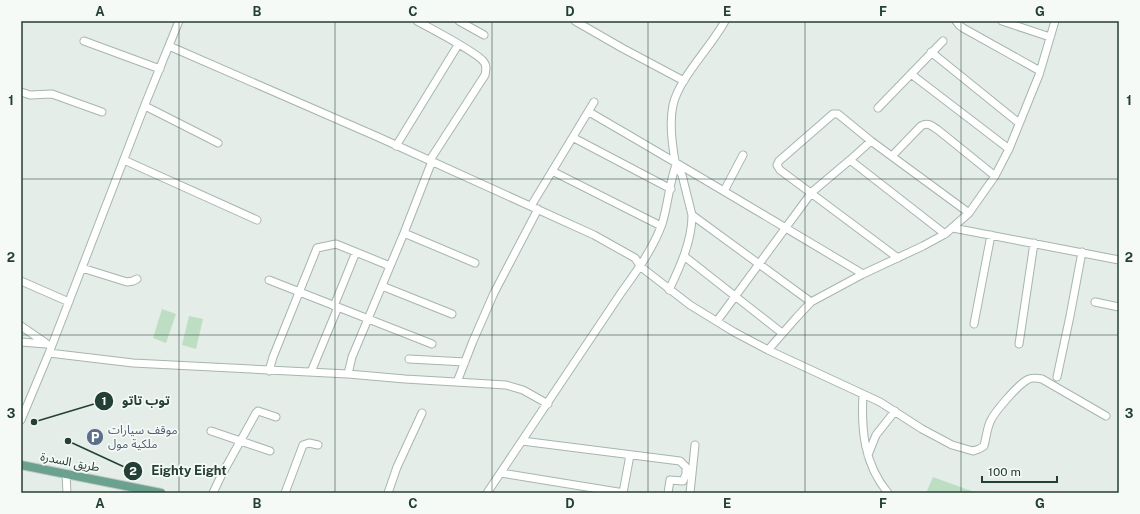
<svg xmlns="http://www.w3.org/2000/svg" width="1140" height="514" font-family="'Public Sans','Noto Sans Arabic',sans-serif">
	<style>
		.green { fill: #bedec4 }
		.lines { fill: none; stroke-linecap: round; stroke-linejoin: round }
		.minor-casing { stroke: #a7b5af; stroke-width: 9 }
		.major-casing { stroke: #c2c9c6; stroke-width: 10 }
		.minor { stroke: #fff; stroke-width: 7 }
		.major { stroke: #6aa28f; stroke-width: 8 }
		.grid { fill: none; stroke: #243f35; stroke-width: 1; stroke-opacity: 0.55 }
		.labels { text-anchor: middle; stroke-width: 3.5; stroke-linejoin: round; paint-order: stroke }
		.service-label { font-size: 12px; fill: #4e5e75; stroke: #f5faf7; text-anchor: start }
		.street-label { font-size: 12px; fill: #243f35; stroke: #f5faf7 }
		.leader { fill: none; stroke: #243f35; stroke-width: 1.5 }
		.callout-dot { fill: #243f35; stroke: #f5faf7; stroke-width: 1.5 }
		.mark-label { font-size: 12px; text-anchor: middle; font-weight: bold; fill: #fff }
		.callout-label { font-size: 13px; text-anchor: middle; font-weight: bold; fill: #243f35; stroke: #f5faf7; stroke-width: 3.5; stroke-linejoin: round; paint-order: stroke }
		.neatline { fill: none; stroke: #243f35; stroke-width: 1.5 }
		.grid-label { font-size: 13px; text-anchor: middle; font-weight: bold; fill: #243f35 }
	</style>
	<rect width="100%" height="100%" fill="#e4ede8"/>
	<!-- green -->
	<path class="green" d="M162,309l14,5 -10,29 -13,-5z
		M189,316l14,3 -7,30 -14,-4z
		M933,477l44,16h-51z"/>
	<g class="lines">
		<defs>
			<path id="minor" d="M417,21c13,7 61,32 67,41 3,4 2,8 1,13l-55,85
				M459,21l25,14
				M575,21l47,27 62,33
				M956,21l3,4 4,3 77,43
				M1002,21l48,16
				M84,41l76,28
				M169,46l209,91 216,98 41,23 6,9 49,38 44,27 34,18 29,-33 14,-15 52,-28 60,-28 22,-12 24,-21 26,-37 14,-27 30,-74 16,-54
				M931,52l88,71
				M911,74l98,75
				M21,92l9,3 22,-1 50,18
				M145,106l73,37
				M878,108l65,-67
				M589,112c92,53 183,108 274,162
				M574,138l97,51
				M396,146l62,-101
				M892,156l29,-30c7,-4 11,0 17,4l57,46
				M124,160l133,60
				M850,160l95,74
				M552,171l109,55
				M724,191l19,-36
				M531,206l63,-104
				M692,215l119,87
				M953,228l166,32
				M404,233l71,30
				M684,256l98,77
				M898,258l-118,-88 -3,-5 2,-4 54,-47h5l33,27 98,72
				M82,268l45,14 6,-1 4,-2
				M269,280l163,64
				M21,281l48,21
				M382,286l70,28
				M669,290c11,-23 23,-49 23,-75l-10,-40 -6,-10 -1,-4c-3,-17 -6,-38 -2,-56 6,-27 38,-58 52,-84
				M1095,302l24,5
				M334,306l22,-54
				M717,321l95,-129 38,-32 21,-19
				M974,324l17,-89
				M21,326l26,18
				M21,342l25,2
				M1019,344l15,-101
				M768,350l112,52 42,27 30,16 21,6 6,-2 5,-3c2,-8 3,-17 6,-24 4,-10 28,-37 37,-42 4,-3 10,-2 15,-1l64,37
				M49,353l84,10 215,11 57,5 101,6 17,5 25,14
				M409,359l56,3
				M269,371l4,-14 44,-109 19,-4 54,22
				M311,372l27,-65
				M348,374l4,-17 52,-124 28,-72
				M1057,377l13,-61 12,-64
				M457,382l16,-41 21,-48 44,-84
				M863,394c-2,36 1,70 25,99
				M21,420l28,-67 97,-251 33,-81
				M211,431l59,20
				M522,441l158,20 6,6v7l-3,7 -13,-1 -2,13
				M868,455l8,-20 19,-24
				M501,473l123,20
				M66,474l1,19
				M213,493l8,-17 35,-63 2,-2 18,6
				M285,493l18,-48 6,-2 9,2
				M388,493l9,-26 25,-54
				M487,493l134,-200c15,-21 32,-44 41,-69 6,-19 7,-40 14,-59
				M623,493l7,-38
				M690,493l5,-48"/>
			<path id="major" d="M21,465l140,28"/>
		</defs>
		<!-- minor casing -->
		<use href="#minor" class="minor-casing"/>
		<!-- major casing -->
		<use href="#major" class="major-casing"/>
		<!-- minor -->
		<use href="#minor" class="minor"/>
		<!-- major -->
		<use href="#major" class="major"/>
	</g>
	<!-- grid -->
	<path class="grid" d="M179,21v472M335,21v472M492,21v472M648,21v472M805,21v472M961,21v472M21,179h1098M21,335h1098"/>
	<!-- icons -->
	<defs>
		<symbol id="parking-disc" viewBox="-11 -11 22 22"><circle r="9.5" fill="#5c6f8a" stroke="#f5faf7"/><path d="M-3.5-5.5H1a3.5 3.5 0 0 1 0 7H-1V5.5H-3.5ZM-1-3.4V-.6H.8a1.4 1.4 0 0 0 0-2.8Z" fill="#fff"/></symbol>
	</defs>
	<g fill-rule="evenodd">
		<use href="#parking-disc" x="85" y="427" width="20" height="20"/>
	</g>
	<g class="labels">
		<!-- service labels -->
		<g class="service-label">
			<text x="108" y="434">موقف سيارات<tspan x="108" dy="14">ملكية مول</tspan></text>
		</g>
		<!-- street labels -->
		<g class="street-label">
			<text transform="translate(70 462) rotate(11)" y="4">طريق السدرة</text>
		</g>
	</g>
	<!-- callouts -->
	<path class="leader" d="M34 422L104 401M68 441L133 471"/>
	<g class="callout-dot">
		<circle cx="34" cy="422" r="4"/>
		<circle cx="68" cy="441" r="4"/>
		<circle cx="104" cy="401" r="10"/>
		<circle cx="133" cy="471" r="10"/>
	</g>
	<g class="mark-label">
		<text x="104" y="405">1</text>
		<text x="133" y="475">2</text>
	</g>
	<g class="callout-label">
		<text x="146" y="405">توب تاتو</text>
		<text x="189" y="475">Eighty Eight</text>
	</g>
	<!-- border -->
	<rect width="1140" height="514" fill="none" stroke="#f5faf7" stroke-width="44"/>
	<!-- scale -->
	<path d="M982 476v6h75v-6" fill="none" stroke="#243f35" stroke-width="2"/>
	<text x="988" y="476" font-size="12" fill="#243f35" stroke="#f5faf7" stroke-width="3" paint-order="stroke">100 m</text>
	<rect x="22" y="22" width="1096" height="470" class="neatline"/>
	<g class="grid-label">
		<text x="100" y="16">A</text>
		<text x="257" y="16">B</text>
		<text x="413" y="16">C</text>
		<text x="570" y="16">D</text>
		<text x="727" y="16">E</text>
		<text x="883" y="16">F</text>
		<text x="1040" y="16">G</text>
		<text x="11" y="105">1</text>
		<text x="1129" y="105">1</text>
		<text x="11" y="262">2</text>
		<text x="1129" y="262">2</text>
		<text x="11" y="418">3</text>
		<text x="1129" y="418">3</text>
		<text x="100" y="508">A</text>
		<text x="257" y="508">B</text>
		<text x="413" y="508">C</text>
		<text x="570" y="508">D</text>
		<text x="727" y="508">E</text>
		<text x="883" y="508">F</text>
		<text x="1040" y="508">G</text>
	</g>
</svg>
